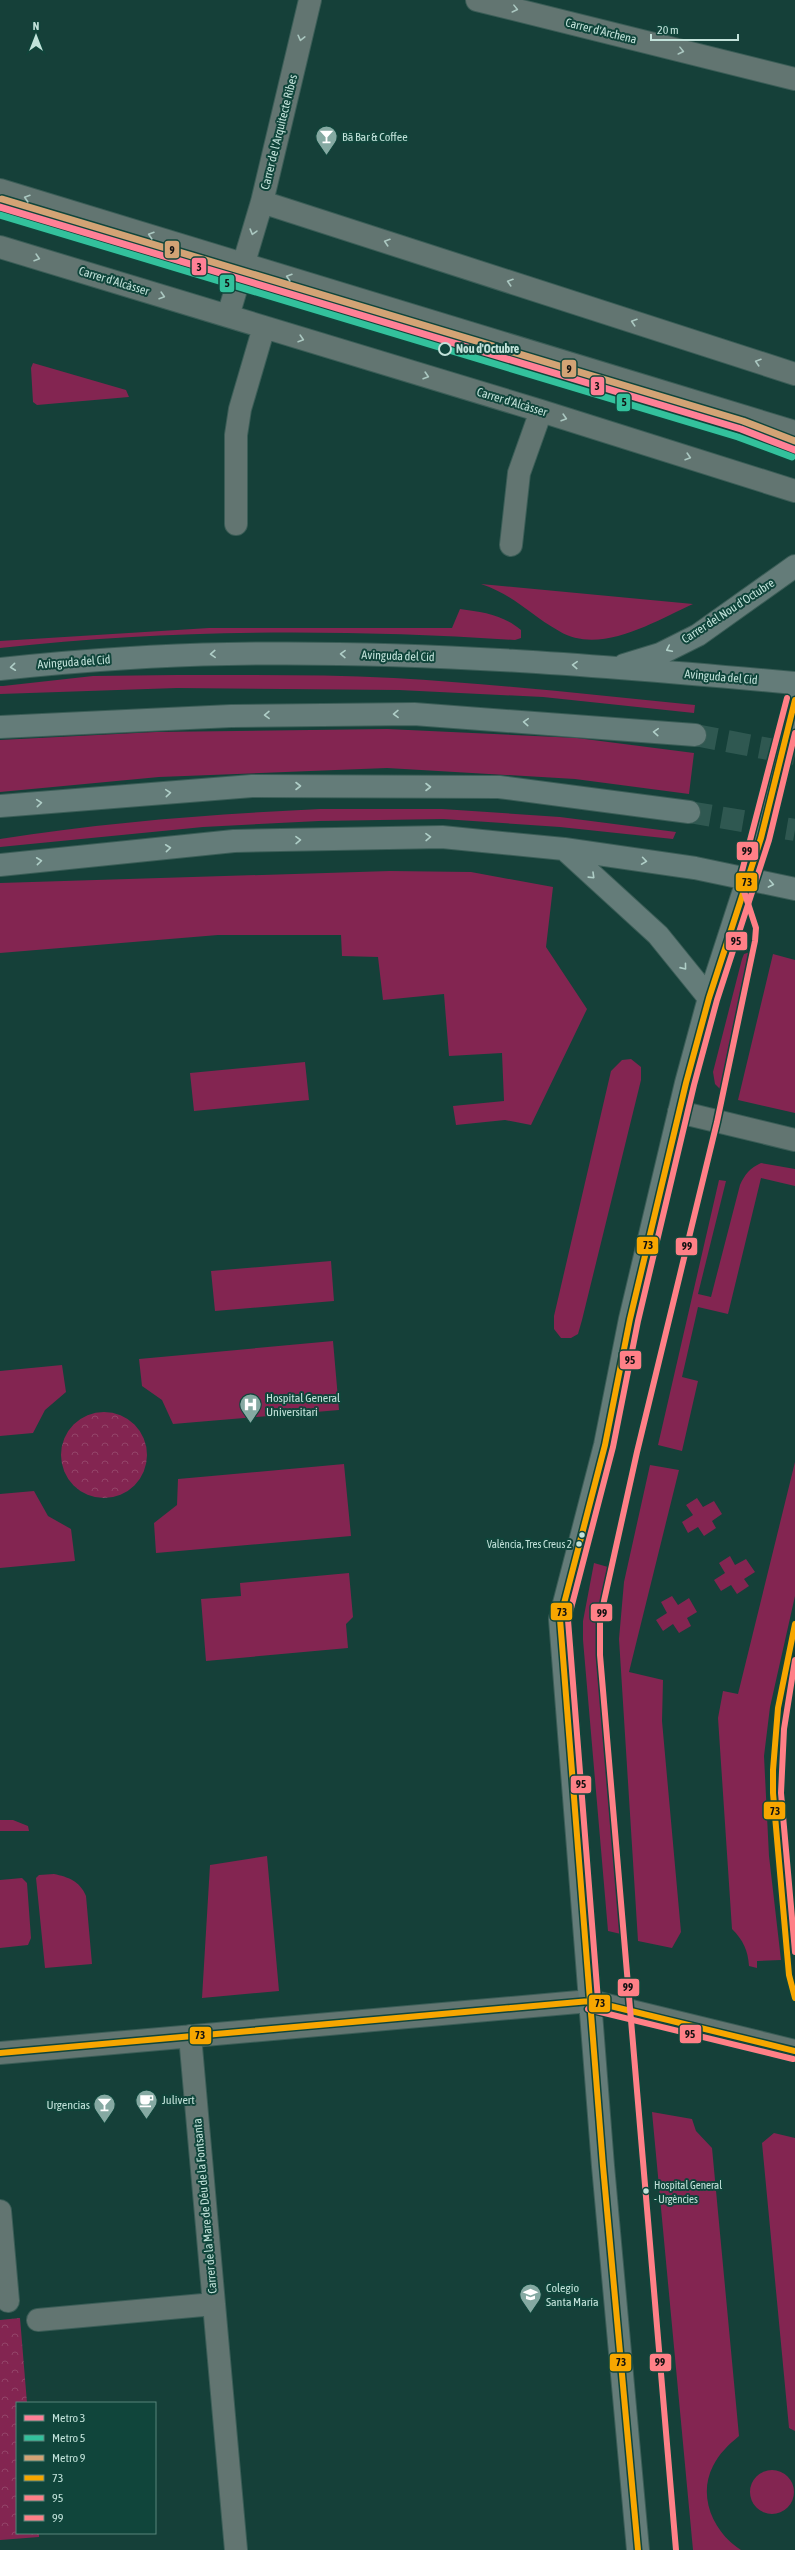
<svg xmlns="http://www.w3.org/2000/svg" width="795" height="2550" font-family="'Asap Condensed',sans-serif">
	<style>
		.green { fill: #832551 }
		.forest { fill: url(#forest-crowns) }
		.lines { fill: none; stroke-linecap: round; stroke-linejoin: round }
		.major-tunnel { stroke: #2f5851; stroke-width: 22; stroke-dasharray: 22 11; stroke-linecap: butt }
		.minor-casing { stroke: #3b5d57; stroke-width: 24 }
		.major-casing { stroke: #3b5d57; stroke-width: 24 }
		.minor { stroke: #627571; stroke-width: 22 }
		.major { stroke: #647c79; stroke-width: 22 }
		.bus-1-casing { stroke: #10453b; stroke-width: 9 }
		.bus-2-casing { stroke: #10453b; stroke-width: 9 }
		.bus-3-casing { stroke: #10453b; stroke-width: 9 }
		.bus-1 { stroke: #f7a600; stroke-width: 6 }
		.bus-2 { stroke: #ff8087; stroke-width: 6 }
		.bus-3 { stroke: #ff8087; stroke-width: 6 }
		.metro-1-casing { stroke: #10453b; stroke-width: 10 }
		.metro-2-casing { stroke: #10453b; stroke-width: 10 }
		.metro-3-casing { stroke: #10453b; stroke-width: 10 }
		.metro-1 { stroke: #ff8096; stroke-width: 7 }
		.metro-2 { stroke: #33c19c; stroke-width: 7 }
		.metro-3 { stroke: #d3a375; stroke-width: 7 }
		.oneway { stroke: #aac7c0 }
		.oneway2 { stroke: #afcec7 }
		.stop-dot { fill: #10453b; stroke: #c2e2da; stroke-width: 2 }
		.bus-dot { fill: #c2e2da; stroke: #10453b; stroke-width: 1.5 }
		.labels { text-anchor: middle; stroke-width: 4; stroke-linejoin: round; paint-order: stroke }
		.bus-label { font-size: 11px; fill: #c2e2da; stroke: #10453b; text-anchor: end }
		.street-label { font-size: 12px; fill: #c2e2da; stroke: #10453b }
		.poi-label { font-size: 12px; fill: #c2e2da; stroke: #10453b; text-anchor: start }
		.stop-label { font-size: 12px; font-weight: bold; fill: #c2e2da; stroke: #10453b; text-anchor: start }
		.line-badge { stroke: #10453b; stroke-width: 1.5 }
		.pale-badge-label { font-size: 11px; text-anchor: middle; font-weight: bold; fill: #111 }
	</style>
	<defs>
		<pattern id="forest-crowns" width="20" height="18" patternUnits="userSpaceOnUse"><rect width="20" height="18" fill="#832551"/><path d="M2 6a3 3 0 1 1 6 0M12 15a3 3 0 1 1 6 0" fill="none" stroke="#934469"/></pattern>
	</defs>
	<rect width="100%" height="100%" fill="#154039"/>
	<!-- green -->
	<path class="green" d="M33,363l93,27 3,7 -92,8 -4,-3 -2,-34z
		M481,584l212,20c-38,17 -93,52 -134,27 -30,-17 -43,-35 -78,-47z
		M460,609c23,3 43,6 61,21v8l-6,2c-172,-11 -344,-11 -515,8v-7l209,-13h243z
		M176,675c73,0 145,-1 218,3 101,6 201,17 301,27l-1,8 -151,-16 -144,-7 -222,-2 -177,6v-8h3l90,-10z
		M387,729l190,9 117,15 -5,41 -114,-15 -188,-11 -228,9 -159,15v-52l156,-8z
		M320,809h122l118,8 116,15 -3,7 -113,-12 -117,-8 -124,2 -116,6 -203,20v-8c106,-17 213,-25 320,-30z
		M390,871l81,1 82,15 -7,60 41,62 -56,116 -26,-5 -49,5 -3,-19 51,-5 -2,-48 -53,3 -5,-62 -61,6 -5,-43 -36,-1 -1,-21h-123l-218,18v-70z
		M753,951l3,3 -33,138 -8,-8 -2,-12 29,-113 2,-5z
		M773,954l22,6v153l-57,-13z
		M631,1059l10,8v13l-59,240 -4,14 -7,4h-10l-7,-9v-13l57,-245 11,-11z
		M305,1062l4,38 -115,11 -4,-38z
		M761,1163l34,6v17l-34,-8 -33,136 -30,-7 -16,70 16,4 -16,70 -24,-6 61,-265 7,1 -28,113 13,3 29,-112c5,-11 10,-17 21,-22z
		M331,1261l3,40 -119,10 -4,-40z
		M333,1341l6,69 -166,14 -11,-24 -20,-14 -3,-27z
		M62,1365l4,27 -21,18 -12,23 -33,3v-65z
		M795,1462v134l-25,111 -6,49 5,100 12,104 -24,1v7l-8,-2c-1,-16 -6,-26 -17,-37l-14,-211 5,-27 15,3z
		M344,1464l7,72 -195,17 -2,-30 23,-18 1,-26z
		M650,1465l29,5 -50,202 34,8 -1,41 19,211 -9,16 -34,-7 -19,-302 5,-57z
		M34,1491l14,25 23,13 4,32 -75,7v-74z
		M697,1498l6,9 11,-6 8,13 -10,7 4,7 -12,8 -6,-9 -10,6 -6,-11 11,-7 -7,-10z
		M730,1556l5,9 11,-6 9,13 -11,7 5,7 -12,8 -6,-9 -10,6 -7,-11 11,-7 -6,-10z
		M594,1563l14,4 -9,50 -1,37 23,280 -13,-3 -25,-291v-19z
		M349,1573l4,44 -7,7 2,24 -142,13 -5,-62 40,-3 -1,-13z
		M672,1596l6,9 11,-7 8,14 -10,6 4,8 -12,7 -6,-9 -10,7 -7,-11 11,-7 -6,-11z
		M0,1820h13l15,6 1,5h-29z
		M267,1856l12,135 -77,7 8,-133z
		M54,1874c14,3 26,7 32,22l6,68 -47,4 -9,-90 3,-3z
		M22,1878l5,5 4,55 -3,7 -28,3v-68z
		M652,2112l40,7 4,12 16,17 27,288c-11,9 -20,18 -26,30 -16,31 1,67 28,84h-48z
		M774,2133l21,5v293l-6,-3 -27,-285z
		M750 2492a22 22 0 1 1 44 0a22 22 0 1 1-44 0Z"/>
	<!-- forest -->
	<path class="forest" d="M61 1455a43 43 0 1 1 86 0a43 43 0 1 1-86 0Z
		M20,2318l7,85h-10v130h22v4l-39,3v-220z"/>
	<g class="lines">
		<!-- major-tunnel -->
		<path class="major-tunnel" d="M695,735l100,19
			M689,812l106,18"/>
		<defs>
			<path id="minor" d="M477,0l318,79
				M0,190l795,242
				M262,202l533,172
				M0,247l541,164 254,80
				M228,316l34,-114 48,-202
				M236,524v-89l4,-26 24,-82
				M511,545l8,-72 22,-62
				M679,1112l116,28
				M190,2036l46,514
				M0,2053l590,-52 205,50
				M0,2211l8,90
				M38,2320l176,-16"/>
			<path id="major" d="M624,665l36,-11 38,-19 97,-69
				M0,669c76,-8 152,-14 228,-15 189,-4 379,12 567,29
				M0,727l231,-11 183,-2 281,21
				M0,806l252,-20 247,1 190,25
				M564,849l94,86 51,63
				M0,865l234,-24 208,-4 122,12 131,19 100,21
				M638,2550l-35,-384 -43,-547 45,-174 25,-126 56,-236 23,-85 52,-160 34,-138"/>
		</defs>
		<!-- minor casing -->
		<use href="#minor" class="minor-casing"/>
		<!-- major casing -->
		<use href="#major" class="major-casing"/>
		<!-- minor -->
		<use href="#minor" class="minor"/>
		<!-- major -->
		<use href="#major" class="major"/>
		<defs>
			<path id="bus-1" d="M795,1624l-17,84 -5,62v23l16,182 6,23
				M0,2053l590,-52 205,50
				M638,2550l-35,-384 -43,-547 45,-174 25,-126 56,-236 23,-85 52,-160 34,-138"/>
			<path id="bus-2" d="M598,2000l-30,-380 45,-173 25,-126 56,-236 23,-85 52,-160 26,-107
				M588,2009l205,50"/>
			<path id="bus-3" d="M795,1660l-11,69 -3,64 14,159
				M676,2550l-76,-895v-33l4,-21 33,-149 80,-330 38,-181 1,-13 -16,-49 47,-181"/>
		</defs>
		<!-- bus-1 casing -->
		<use href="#bus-1" class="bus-1-casing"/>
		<!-- bus-2 casing -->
		<use href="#bus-2" class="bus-2-casing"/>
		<!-- bus-3 casing -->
		<use href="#bus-3" class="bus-3-casing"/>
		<!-- bus-1 -->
		<use href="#bus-1" class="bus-1"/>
		<!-- bus-2 -->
		<use href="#bus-2" class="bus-2"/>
		<!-- bus-3 -->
		<use href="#bus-3" class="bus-3"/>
		<defs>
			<path id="metro-1" d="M0,207l741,222 54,21"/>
			<path id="metro-2" d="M0,215l738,222 54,20"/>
			<path id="metro-3" d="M2,199l741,222 52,20"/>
		</defs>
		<!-- metro-1 casing -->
		<use href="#metro-1" class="metro-1-casing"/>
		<!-- metro-2 casing -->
		<use href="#metro-2" class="metro-2-casing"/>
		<!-- metro-3 casing -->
		<use href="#metro-3" class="metro-3-casing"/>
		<!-- metro-1 -->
		<use href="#metro-1" class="metro-1"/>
		<!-- metro-2 -->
		<use href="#metro-2" class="metro-2"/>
		<!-- metro-3 -->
		<use href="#metro-3" class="metro-3"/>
	</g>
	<!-- one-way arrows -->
	<defs><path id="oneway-chevron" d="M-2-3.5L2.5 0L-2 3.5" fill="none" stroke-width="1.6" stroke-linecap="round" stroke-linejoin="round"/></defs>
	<g class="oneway">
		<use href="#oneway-chevron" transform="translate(515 9) rotate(14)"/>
		<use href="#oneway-chevron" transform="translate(301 38) rotate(104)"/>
		<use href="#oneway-chevron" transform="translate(681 51) rotate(14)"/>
		<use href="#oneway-chevron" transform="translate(27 198) rotate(-163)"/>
		<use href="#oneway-chevron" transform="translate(253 232) rotate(106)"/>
		<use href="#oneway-chevron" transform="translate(151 235) rotate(-163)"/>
		<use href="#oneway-chevron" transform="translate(387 242) rotate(-162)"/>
		<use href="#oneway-chevron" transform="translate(37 258) rotate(17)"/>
		<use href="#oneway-chevron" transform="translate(289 277) rotate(-163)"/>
		<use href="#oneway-chevron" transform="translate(510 282) rotate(-162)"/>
		<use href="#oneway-chevron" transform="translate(162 296) rotate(17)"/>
		<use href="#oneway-chevron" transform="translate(634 322) rotate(-162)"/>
		<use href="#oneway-chevron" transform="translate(301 339) rotate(17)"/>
		<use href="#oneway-chevron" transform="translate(758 362) rotate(-162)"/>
		<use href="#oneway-chevron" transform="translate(426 376) rotate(17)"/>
		<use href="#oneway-chevron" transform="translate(564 418) rotate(17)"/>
		<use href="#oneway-chevron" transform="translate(688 457) rotate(17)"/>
	</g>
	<g class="oneway2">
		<use href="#oneway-chevron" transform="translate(669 649) rotate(154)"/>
		<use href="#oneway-chevron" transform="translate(213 654) rotate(177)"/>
		<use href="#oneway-chevron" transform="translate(343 654) rotate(-179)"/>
		<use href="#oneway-chevron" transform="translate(575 665) rotate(-177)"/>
		<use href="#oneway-chevron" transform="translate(13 667) rotate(174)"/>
		<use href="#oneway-chevron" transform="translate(396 714) rotate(179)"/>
		<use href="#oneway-chevron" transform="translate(267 715) rotate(179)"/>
		<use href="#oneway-chevron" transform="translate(526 722) rotate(-176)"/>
		<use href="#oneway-chevron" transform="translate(656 732) rotate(-176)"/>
		<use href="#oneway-chevron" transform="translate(298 786)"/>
		<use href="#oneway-chevron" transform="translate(428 787)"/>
		<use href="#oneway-chevron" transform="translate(168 793) rotate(-5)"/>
		<use href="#oneway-chevron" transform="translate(39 803) rotate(-5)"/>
		<use href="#oneway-chevron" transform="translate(428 837) rotate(-1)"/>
		<use href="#oneway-chevron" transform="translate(298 840) rotate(-1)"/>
		<use href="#oneway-chevron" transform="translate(168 848) rotate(-6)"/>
		<use href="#oneway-chevron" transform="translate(39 861) rotate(-6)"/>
		<use href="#oneway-chevron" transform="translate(644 861) rotate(8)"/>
		<use href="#oneway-chevron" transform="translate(592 876) rotate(44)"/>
		<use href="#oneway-chevron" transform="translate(771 884) rotate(11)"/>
		<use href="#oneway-chevron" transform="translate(684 967) rotate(51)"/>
	</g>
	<!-- icons -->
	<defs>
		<symbol id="bar-pin" viewBox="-11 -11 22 30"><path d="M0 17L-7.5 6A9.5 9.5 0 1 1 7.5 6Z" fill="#85a9a2" stroke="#10453b"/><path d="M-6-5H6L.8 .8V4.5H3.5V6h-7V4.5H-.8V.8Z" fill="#fff"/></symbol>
		<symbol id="hospital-pin" viewBox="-11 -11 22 30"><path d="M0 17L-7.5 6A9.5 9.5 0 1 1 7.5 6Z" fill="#85a9a2" stroke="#10453b"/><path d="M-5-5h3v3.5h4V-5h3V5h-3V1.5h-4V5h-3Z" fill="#fff"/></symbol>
		<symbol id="cafe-pin" viewBox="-11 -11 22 30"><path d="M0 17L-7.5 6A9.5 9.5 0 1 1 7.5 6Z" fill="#85a9a2" stroke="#10453b"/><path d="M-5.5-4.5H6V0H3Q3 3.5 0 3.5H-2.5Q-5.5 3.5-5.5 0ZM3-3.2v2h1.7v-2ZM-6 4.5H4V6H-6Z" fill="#fff"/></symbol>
		<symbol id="school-pin" viewBox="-11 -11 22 30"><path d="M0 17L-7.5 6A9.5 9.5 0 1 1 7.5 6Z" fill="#85a9a2" stroke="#10453b"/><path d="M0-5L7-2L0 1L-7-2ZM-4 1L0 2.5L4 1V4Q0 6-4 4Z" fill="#fff"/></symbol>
	</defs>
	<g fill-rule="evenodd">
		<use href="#bar-pin" x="314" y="124" width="25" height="34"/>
		<use href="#hospital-pin" x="238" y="1392" width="25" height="34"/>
		<use href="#cafe-pin" x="134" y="2088" width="25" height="34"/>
		<use href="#bar-pin" x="92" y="2092" width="25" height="34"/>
		<use href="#school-pin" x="518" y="2282" width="25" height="34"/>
	</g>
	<!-- markers -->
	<circle class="stop-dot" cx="445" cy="349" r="6"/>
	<g class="bus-dot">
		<circle cx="582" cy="1535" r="3.5"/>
		<circle cx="579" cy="1544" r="3.5"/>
		<circle cx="646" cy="2191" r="3.5"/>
	</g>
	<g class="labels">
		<!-- bus labels -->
		<g class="bus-label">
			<text x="572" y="1548">València, Tres Creus 2</text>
			<text x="654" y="2189" text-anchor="start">Hospital General<tspan x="654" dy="14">- Urgències</tspan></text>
		</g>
		<!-- street labels -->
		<g class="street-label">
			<text transform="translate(601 31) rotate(14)" y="4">Carrer d'Archena</text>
			<text transform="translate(279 132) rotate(-76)" y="4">Carrer de l'Arquitecte Ribes</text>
			<text transform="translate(114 281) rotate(17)" y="4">Carrer d'Alcàsser</text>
			<text transform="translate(512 402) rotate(17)" y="4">Carrer d'Alcàsser</text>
			<text transform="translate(728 611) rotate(-33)" y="4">Carrer del Nou d'Octubre</text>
			<text transform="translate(398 656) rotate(2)" y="4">Avinguda del Cid</text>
			<text transform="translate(74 662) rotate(-4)" y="4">Avinguda del Cid</text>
			<text transform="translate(721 677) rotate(5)" y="4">Avinguda del Cid</text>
			<text transform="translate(205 2206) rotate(-95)" y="4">Carrer de la Mare de Déu de la Fontsanta</text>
		</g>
		<!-- poi labels -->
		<g class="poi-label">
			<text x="342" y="141">Bā Bar &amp; Coffee</text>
			<text x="266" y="1402">Hospital General<tspan x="266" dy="14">Universitari</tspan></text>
			<text x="162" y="2104">Julivert</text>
			<text x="90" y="2109" text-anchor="end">Urgencias</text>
			<text x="546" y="2292">Colegio<tspan x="546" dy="14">Santa María</tspan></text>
		</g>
		<!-- stop labels -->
		<g class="stop-label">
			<text x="456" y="353">Nou d'Octubre</text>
		</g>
	</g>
	<g class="line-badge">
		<rect x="164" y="240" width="16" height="19" rx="4" fill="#d3a375"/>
		<rect x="191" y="257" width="16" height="19" rx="4" fill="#ff8096"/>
		<rect x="219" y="274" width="16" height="19" rx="4" fill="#33c19c"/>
		<rect x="561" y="359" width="16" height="19" rx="4" fill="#d3a375"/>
		<rect x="590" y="376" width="15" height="20" rx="4" fill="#ff8096"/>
		<rect x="616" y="393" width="15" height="19" rx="4" fill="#33c19c"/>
		<rect x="736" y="841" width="23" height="20" rx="4" fill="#ff8087"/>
		<rect x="735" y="872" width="23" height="20" rx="4" fill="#f7a600"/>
		<rect x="725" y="931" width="23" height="20" rx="4" fill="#ff8087"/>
		<rect x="636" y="1236" width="23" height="19" rx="4" fill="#f7a600"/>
		<rect x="675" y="1237" width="23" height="19" rx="4" fill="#ff8087"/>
		<rect x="619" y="1350" width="23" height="20" rx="4" fill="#ff8087"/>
		<rect x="550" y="1602" width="23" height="19" rx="4" fill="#f7a600"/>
		<rect x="590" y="1603" width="23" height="19" rx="4" fill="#ff8087"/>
		<rect x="570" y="1775" width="22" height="19" rx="4" fill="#ff8087"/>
		<rect x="763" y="1801" width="23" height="19" rx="4" fill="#f7a600"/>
		<rect x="617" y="1978" width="23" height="19" rx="4" fill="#ff8087"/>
		<rect x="588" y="1994" width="23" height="19" rx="4" fill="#f7a600"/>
		<rect x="679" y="2024" width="23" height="20" rx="4" fill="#ff8087"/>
		<rect x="189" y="2026" width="23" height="19" rx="4" fill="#f7a600"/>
		<rect x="609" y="2353" width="23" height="19" rx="4" fill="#f7a600"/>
		<rect x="649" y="2353" width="23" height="19" rx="4" fill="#ff8087"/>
	</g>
	<g class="pale-badge-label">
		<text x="172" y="254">9</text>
		<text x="199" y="271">3</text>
		<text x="227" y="287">5</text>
		<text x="569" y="373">9</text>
		<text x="597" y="390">3</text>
		<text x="624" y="406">5</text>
		<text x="747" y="855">99</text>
		<text x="747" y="886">73</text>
		<text x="736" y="945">95</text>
		<text x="648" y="1249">73</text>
		<text x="687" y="1250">99</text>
		<text x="630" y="1364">95</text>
		<text x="562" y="1616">73</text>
		<text x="602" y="1617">99</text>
		<text x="581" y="1788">95</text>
		<text x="775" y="1815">73</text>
		<text x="628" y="1991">99</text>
		<text x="600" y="2007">73</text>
		<text x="690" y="2038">95</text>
		<text x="200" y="2039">73</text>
		<text x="621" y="2366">73</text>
		<text x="660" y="2366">99</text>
	</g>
	<!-- legend -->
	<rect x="16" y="2402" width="140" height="132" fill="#10453b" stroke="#57847b"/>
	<rect x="24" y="2415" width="20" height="6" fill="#ff8096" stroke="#57847b"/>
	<text x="52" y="2422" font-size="12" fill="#c2e2da">Metro 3</text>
	<rect x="24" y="2435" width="20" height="6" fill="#33c19c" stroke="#57847b"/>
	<text x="52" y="2442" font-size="12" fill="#c2e2da">Metro 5</text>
	<rect x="24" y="2455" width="20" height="6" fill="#d3a375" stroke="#57847b"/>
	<text x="52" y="2462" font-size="12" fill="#c2e2da">Metro 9</text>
	<rect x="24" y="2475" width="20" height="6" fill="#f7a600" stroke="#57847b"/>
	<text x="52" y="2482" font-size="12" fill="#c2e2da">73</text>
	<rect x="24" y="2495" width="20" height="6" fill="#ff8087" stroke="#57847b"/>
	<text x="52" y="2502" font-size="12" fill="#c2e2da">95</text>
	<rect x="24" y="2515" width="20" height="6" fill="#ff8087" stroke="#57847b"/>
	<text x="52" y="2522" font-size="12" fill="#c2e2da">99</text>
	<!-- north arrow -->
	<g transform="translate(36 36)" stroke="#10453b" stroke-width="3" paint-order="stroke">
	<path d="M0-3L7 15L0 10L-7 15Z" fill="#c2e2da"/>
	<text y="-6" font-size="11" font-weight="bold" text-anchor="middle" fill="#c2e2da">N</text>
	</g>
	<!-- scale -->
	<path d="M651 34v6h87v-6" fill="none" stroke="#c2e2da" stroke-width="2"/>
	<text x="657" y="34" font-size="12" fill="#c2e2da" stroke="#10453b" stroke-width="3" paint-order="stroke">20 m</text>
</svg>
